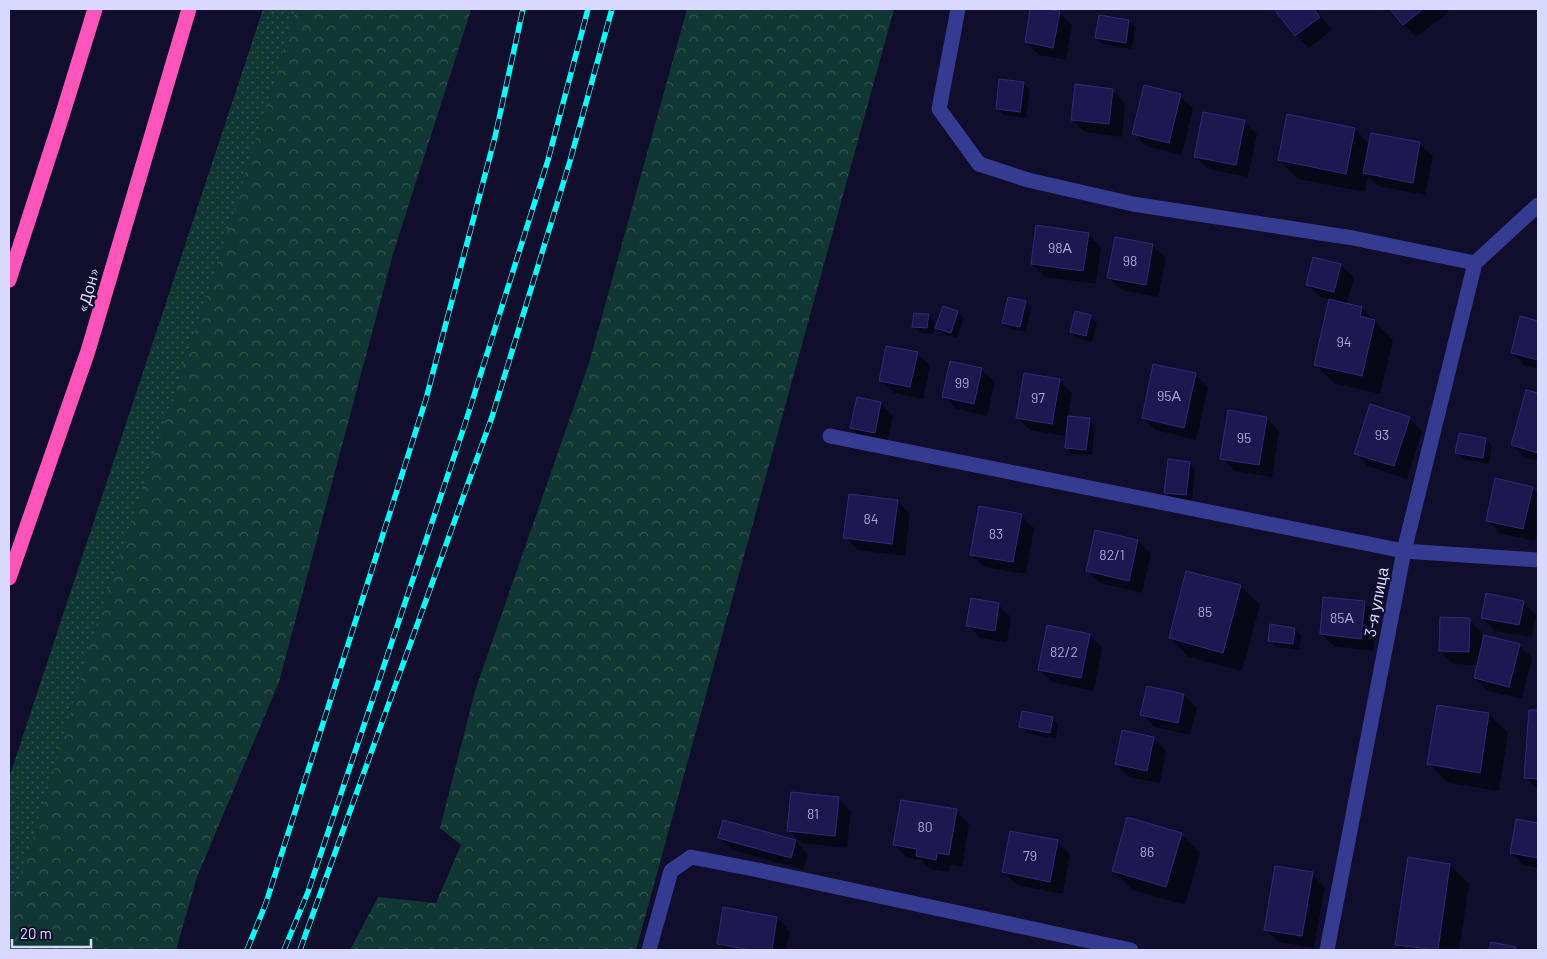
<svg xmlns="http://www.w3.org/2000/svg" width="1547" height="959" font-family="Barlow,sans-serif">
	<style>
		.grass { fill: url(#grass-dots) }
		.forest { fill: url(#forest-crowns) }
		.shadow { fill: #0007 }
		.building { fill: #1d184f; stroke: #2f287d }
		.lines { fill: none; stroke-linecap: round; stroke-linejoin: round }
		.minor { stroke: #343b90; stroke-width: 15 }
		.highway { stroke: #ff54ba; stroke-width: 15 }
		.rail-casing { stroke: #05fffb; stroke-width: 5.5 }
		.rail { stroke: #100e2c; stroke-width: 4; stroke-dasharray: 11; stroke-linecap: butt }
		.labels { text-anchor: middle; stroke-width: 4; stroke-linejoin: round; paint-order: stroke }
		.number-label { font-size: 14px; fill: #aaa9d3 }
		.street-label { font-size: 16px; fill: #d9d9ff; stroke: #100e2c }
	</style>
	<defs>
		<pattern id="grass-dots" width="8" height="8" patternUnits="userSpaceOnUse" patternTransform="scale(1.25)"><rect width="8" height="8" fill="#103731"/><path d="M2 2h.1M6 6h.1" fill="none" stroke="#325350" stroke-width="1.8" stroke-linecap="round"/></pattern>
		<pattern id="forest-crowns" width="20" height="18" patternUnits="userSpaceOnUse" patternTransform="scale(1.25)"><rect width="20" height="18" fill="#103731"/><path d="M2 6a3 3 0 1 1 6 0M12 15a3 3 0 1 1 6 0" fill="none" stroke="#325350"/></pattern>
	</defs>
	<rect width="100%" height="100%" fill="#100e2c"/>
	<!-- grass -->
	<path class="grass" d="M263,9h148l-402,941v-172z"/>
	<!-- forest -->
	<path class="forest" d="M296,9l175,1 -78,244 -114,428 -82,195 -21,73h-167v-44l27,-76 59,-201 128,-383z
		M687,9h207l-258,941h-286l28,-53 58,6 25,-58 -21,-17 35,-137 114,-328z"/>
	<!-- shadow -->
	<path class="shadow" d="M1032,9l27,3 13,13 -6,35 -27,-5 -13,-13z
		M1276,9h39l17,21 -23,18 -13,-13z
		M1392,9h55l2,3 -33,25 -13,-13z
		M1129,21l6,6 -3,22 -30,-5 -6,-6z
		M1024,84l6,6 -4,28 -23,-3 -6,-6z
		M1112,90l13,13 -3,34 -37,-5 -13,-13z
		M1180,96l13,12 -11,47 -36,-9 -12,-13z
		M1244,122l13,12 -9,43 -40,-8 -13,-13z
		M1355,129l15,15 2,-10 48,10 13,12 -8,39 -47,-9 -10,-10 -3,16 -67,-13 -19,-19z
		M1088,234l13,13 -5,37 -51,-7 -13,-13z
		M1116,239l37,7 13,12 -8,39 -37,-7 -13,-13z
		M1314,258l27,7 13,13 -8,27 16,3 31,32 -13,54 -46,-11 -19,-19 15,-64 -10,-3 -13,-13z
		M1025,302l6,6 -5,24 -16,-3 -7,-6z
		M943,308l15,4 6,6 -7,20 -14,-4 -6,-6z
		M929,316l6,6 -2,12 -14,-2 -6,-6z
		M1090,316l7,6 -5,20 -15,-4 -6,-6z
		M1521,318l17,4v47l-13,-3 -13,-13z
		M917,353l13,13 -7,33 -29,-6 -13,-13z
		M951,363l31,7 13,12 -8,34 -30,-7 -13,-13z
		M1195,374l13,13 -12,53 -40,-10 -13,-12z
		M1059,380l13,13 -4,24 21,3 6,6 -3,29 -20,-1 -6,-7 2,-20h-2l-1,9 -35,-6 -13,-13z
		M1527,391l11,3v67l-13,-3 -13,-13z
		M880,403l13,13 -6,29 -23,-4 -12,-13z
		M1266,418l13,13 -7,46 -37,-6 -13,-13z
		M1409,418l13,13 -15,48 -39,-13 -12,-12z
		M1486,439l6,7 -3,18 -26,-5 -6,-6z
		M1189,463l6,7 -3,31 -20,-2 -7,-7z
		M1532,488l6,6v35l-3,12 -35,-8 -13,-13z
		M897,501l13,13 -5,42 -47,-6 -13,-13z
		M1021,515l13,13 -8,46 -42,-7 -13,-13z
		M1138,541l13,13 -9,39 -42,-10 -13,-13z
		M1240,586l20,19 -18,66 -53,-14 -19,-19z
		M1523,602l13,13 -4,22 -37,-6 -12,-13z
		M1364,603l13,13 -4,35 -39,-5 -13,-12z
		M998,604l13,13 -4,26 -26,-5 -13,-12z
		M1469,619l13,13v14l37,-1 13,13 -10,41 -34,-8 -13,-13 4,-13 -26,-1 -13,-13z
		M1272,626l23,3 6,6 -2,15 -23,-3 -6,-7z
		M1090,635l12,13 -8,43 -42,-9 -13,-13z
		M1184,695l13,13 -7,27 -35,-8 -13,-13z
		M1530,711h8v79l-13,-13z
		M1489,714l19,19 -9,58 -51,-8 -19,-19z
		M1052,718l6,6 -2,15 -29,-6 -7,-6z
		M1154,738l12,13 -6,32 -31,-6 -13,-13z
		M838,798l13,13 -4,37 -45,-5 -13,-12z
		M956,811l13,12 -7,44 -12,-2 -1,7 -19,-3 -9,-9 -13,-2 -13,-13z
		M1517,820l21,4v44l-14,-3 -13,-12z
		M1181,834l19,19 -15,52 -53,-15 -19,-20z
		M720,838l75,3 13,13 -4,16 -72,-20z
		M1057,841l13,13 -7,40 -46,-9 -13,-13z
		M1409,859l41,6 19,19 -10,66h-57l-6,-6z
		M1312,874l13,13 -11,61 -36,-6 -12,-13z
		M777,918l13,13 -4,19h-61l-7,-6z"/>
	<!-- building -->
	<path class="building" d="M1030,9h16l14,2 -7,37 -28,-6z
		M1274,9h40l6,8 -25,19z
		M1390,9h33l-20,16z
		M1099,15l30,5 -3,23 -31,-5z
		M999,79l25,3 -4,30 -24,-3z
		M1075,84l38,5 -4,35 -38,-4z
		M1144,85l37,9 -12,49 -37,-9z
		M1203,112l42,8 -9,45 -42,-8z
		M1287,114l68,14 -9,46 -68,-14z
		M1371,133l49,9 -7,41 -50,-10z
		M1036,225l53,8 -6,38 -52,-7z
		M1115,237l38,7 -7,41 -39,-7z
		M1313,257l28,7 -7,28 -28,-7z
		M1008,297l18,4 -6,26 -18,-4z
		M1329,299l33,8 -2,9 15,4 -13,56 -48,-11z
		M943,306l15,5 -7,22 -16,-5z
		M1075,311l16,4 -5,21 -16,-4z
		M914,313l15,1 -2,14 -15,-1z
		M1520,316l18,5v39l-27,-7z
		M886,346l32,6 -8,35 -31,-6z
		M950,361l32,7 -8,36 -32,-7z
		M1153,364l43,9 -12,55 -42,-10z
		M1024,373l36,6 -8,45 -36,-6z
		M1526,390l12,3v60l-27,-8z
		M857,397l24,5 -6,31 -25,-5z
		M1370,404l40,13 -16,49 -40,-12z
		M1228,410l39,7 -8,48 -39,-6z
		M1068,416l22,2 -4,32 -21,-2z
		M1459,433l27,5 -3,20 -28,-5z
		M1168,459l22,3 -4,33 -22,-2z
		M1495,478l38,9 -10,42 -37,-8z
		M849,494l49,6 -6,44 -49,-6z
		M979,506l43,8 -9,48 -43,-7z
		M1095,530l43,10 -9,41 -43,-10z
		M1186,571l55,14 -18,68 -54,-15z
		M1486,593l38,8 -5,24 -38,-7z
		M1323,597l42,4 -4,38 -41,-5z
		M971,598l28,5 -4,28 -29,-5z
		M1440,617l30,1 -1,34 -30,-1z
		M1270,624l25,4 -2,16 -25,-3z
		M1047,625l43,9 -9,44 -43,-8z
		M1484,635l36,9 -11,43 -35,-9z
		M1147,686l37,8 -6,29 -38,-8z
		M1437,705l52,8 -9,60 -53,-9z
		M1529,710h9v69l-14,-1z
		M1022,711l31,6 -3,16 -31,-6z
		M1122,730l32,7 -7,34 -32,-7z
		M791,792l48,5 -4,39 -48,-5z
		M901,800l56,9 -8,46 -12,-2 -1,7 -20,-4 1,-7 -24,-4z
		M1127,817l55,16 -16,54 -54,-16z
		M1516,819l22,4v35l-28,-5z
		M723,820l73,20 -5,18 -73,-20z
		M1010,831l48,9 -8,42 -48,-10z
		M1408,857l42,7 -12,86 -43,-5z
		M1275,866l38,6 -11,64 -38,-6z
		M723,907l54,10 -5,33h-21l-34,-6z
		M1491,942l25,5 -1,3h-26z"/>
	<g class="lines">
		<!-- minor -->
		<path class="minor" d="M958,9l-19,100 40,55 49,16 105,24 220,34 122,25
			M1475,263l63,-58
			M830,436l574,115 134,9
			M649,950l22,-79 20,-14 67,13 373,80
			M1327,950l77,-399 71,-288"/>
		<!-- highway -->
		<path class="highway" d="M9,280l53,-164 33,-107
			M9,578l79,-227 101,-342"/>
		<defs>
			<path id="rail" d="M247,950l19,-47 160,-504 69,-262 28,-128
				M284,950l24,-58 157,-468 83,-264 40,-151
				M300,950l192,-533 78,-256 42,-152"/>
		</defs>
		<!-- rail casing -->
		<use href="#rail" class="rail-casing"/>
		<!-- rail -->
		<use href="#rail" class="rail"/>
	</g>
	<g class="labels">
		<!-- number labels -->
		<g class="number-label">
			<text x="1060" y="253">98А</text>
			<text x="1130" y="266">98</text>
			<text x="1344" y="347">94</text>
			<text x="962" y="388">99</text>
			<text x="1169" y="401">95А</text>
			<text x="1038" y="403">97</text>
			<text x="1382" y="440">93</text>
			<text x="1244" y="443">95</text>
			<text x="871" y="524">84</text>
			<text x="996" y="539">83</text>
			<text x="1112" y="560">82/1</text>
			<text x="1205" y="617">85</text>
			<text x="1342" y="623">85А</text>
			<text x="1064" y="657">82/2</text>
			<text x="813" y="819">81</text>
			<text x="925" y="832">80</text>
			<text x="1147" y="857">86</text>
			<text x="1030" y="861">79</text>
		</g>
		<!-- street labels -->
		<g class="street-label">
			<text transform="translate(88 290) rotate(-74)" y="6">«Дон»</text>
			<text transform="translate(1376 602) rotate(-79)" y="6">3-я улица</text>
		</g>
	</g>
	<!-- border -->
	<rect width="1547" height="959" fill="none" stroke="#d9d9ff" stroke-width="20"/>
	<!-- scale -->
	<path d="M12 939v8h79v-8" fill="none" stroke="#d9d9ff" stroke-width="2.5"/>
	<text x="20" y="939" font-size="15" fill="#d9d9ff" stroke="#100e2c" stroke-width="4" paint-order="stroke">20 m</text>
</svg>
